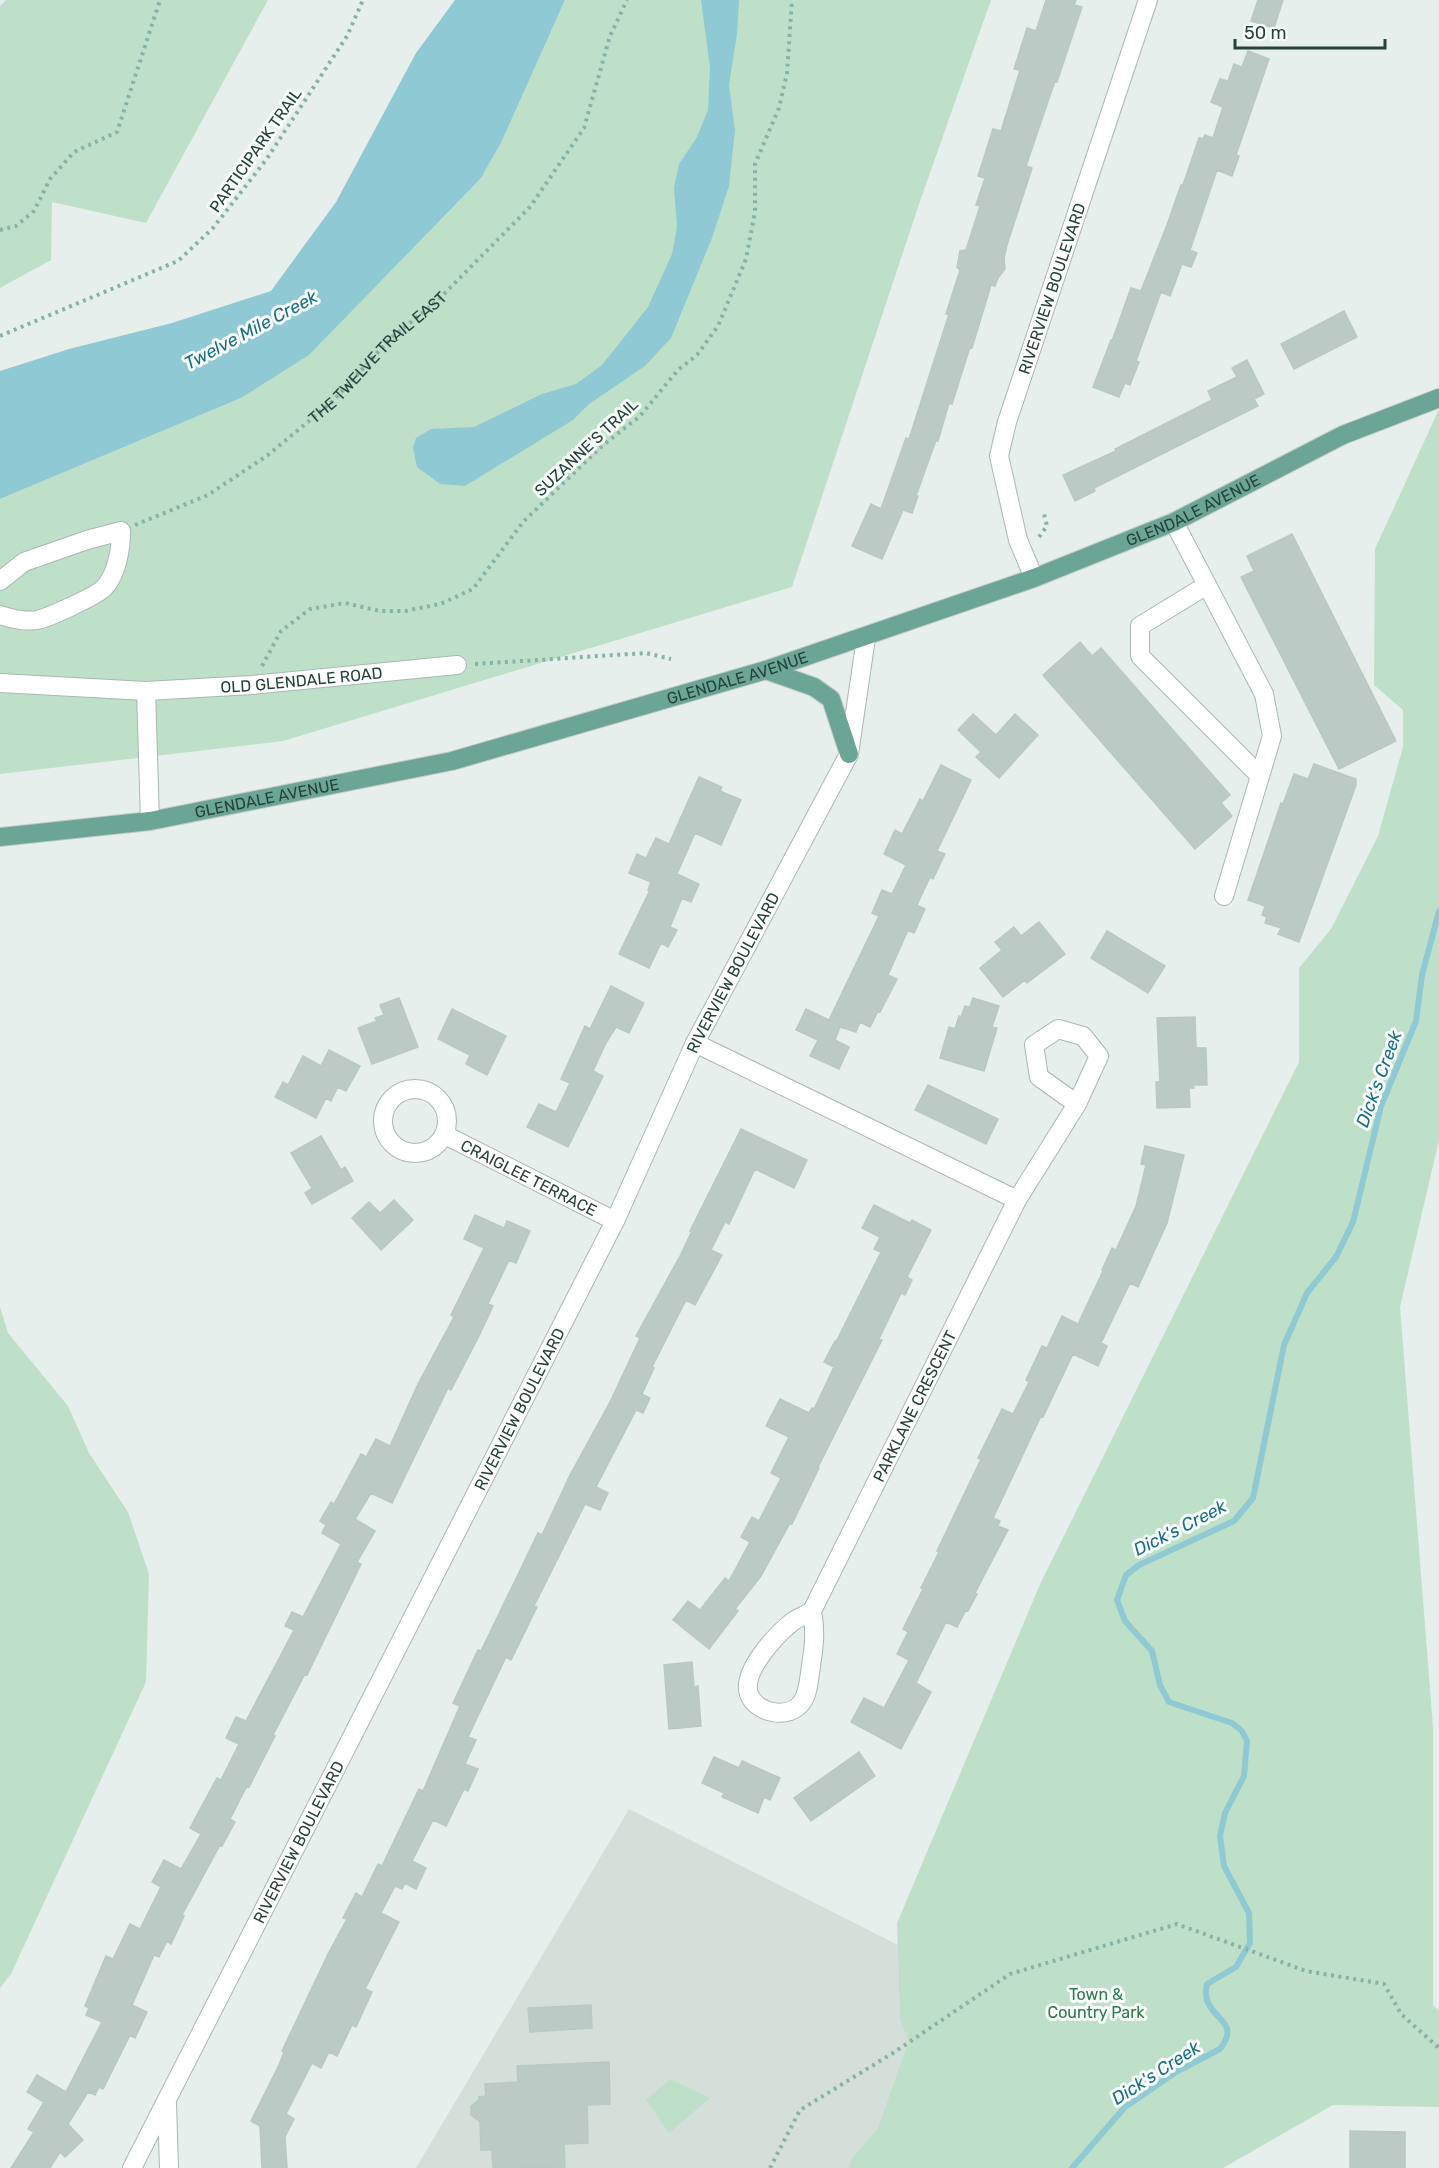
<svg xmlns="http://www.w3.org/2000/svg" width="1439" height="2168" font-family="Rubik,sans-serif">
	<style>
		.built { fill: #d4dfda }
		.green { fill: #bfe0c8 }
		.water { fill: #8ec9d4 }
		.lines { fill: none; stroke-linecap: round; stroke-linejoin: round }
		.stream { stroke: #8ec9d4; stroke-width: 6 }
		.building { fill: #bbcac4; stroke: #b8c9c2; stroke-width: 1.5 }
		.minor-casing { stroke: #a8b8b2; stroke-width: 20 }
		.major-casing { stroke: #c2cac8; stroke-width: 20 }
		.path { stroke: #86b3a5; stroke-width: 4; stroke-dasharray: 3 4.5; stroke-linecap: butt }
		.minor { stroke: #fff; stroke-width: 18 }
		.major { stroke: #6aa596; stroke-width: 18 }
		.labels { text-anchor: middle; stroke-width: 6; stroke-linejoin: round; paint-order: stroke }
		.street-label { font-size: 16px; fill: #24423a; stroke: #f7fbf9 }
		.park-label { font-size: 16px; fill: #2d7a4b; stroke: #f7fbf9 }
		.water-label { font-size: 18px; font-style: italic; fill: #1c6f80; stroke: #f7fbf9 }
	</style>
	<rect width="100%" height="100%" fill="#e6efeb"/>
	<!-- built -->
	<path class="built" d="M629,1809l269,136 2,76 10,20v49l-50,78h-444z"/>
	<!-- green -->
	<path class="green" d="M6,0h262l-122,223 -94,-21 -1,58 -51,28v-282z
		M565,0h426l-73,207 -126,380 -509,154 -283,33v-275l241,-101 240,-220 21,-37z
		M1439,409v731l-39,167 33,420v278l6,6v96l-106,-2 -110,63h-375l5,-11 25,-29 31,-88 -9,-19 -3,-98 144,-341 258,-520v-94l32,-39 47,-93 25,-89v-37l-29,-25 1,-136z
		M0,1307l8,26 60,73 21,47 39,59 21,62 -3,108 -135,292 -11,14z
		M670,2079l40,19 -41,35 -23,-33z"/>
	<!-- water -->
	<path class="water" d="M455,0h110l-63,141 -21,37 -172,177 -68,43 -241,101v-128l69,-22 103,-26 99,-32 65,-89 80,-149z
		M701,0h38l-2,34 -8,51 6,45 -6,56 -17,52 -41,100 -26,28 -56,38 -16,16 -108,66 -25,-2 -23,-17 -4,-19 3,-10 15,-9 43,-2 68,-33 34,-10 26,-19 46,-58 24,-53 5,-27 -3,-39 5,-24 18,-27 11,-27 2,-42z"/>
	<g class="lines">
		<!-- stream -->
		<path class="stream" d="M1072,2168l53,-61 51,-35 44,-23c25,-32 -22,-30 -13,-65l29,-17 14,-24 -1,-30 -25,-47 -4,-30 5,-23 19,-37 3,-35 -5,-10 -10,-8 -63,-21 -9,-17 -8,-34 -27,-30 -8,-21 9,-25 13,-10 95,-44 19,-23 31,-153 23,-52 29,-36 17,-35 28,-116 35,-85 6,-46 17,-64"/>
	</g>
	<!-- building -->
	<path class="building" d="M1046,0h30l-2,5 8,2 -25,75 -2,-1 -29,85 6,2 -25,77 -3,13 1,11 -7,9 -3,8 -4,-1 -19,63 -2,-1 -18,57 -3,-1 -11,38 -2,-1 -20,56h2l-6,17 -9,-3 -21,49 -30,-13 19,-42 10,5 25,-71 3,1 40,-125h-3l14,-44 -3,-3 3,-16 6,-1 14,-44 -4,-1 9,-27 -7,-2 15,-47 8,2 19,-61 -6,-1 13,-41 9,3z
		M1258,0h25l-9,28 -23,-7z
		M1248,51l21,8 -33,96 3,1 -7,20 -15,-6 -27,80 7,3 -6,14 -9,-3 -12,32 -9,-4 -25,69 3,1 -9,23 -5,-2 -6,14 -26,-10 18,-47 1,1 19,-53 10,3 26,-66 14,-40h2l16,-47 4,1 2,-4 8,3 10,-31 -12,-5 9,-23 8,2 6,-17 8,3z
		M1344,311l13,26 -63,32 -13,-25z
		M1247,360l17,34 -10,5 4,7 -164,82 1,3 -20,10 -12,-26 53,-24 -1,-2 97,-49 -4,-9 29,-14 -5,-9z
		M1292,534l104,207 -57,28 -98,-192 13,-6 -7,-15z
		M1080,642l12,14 9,-8 129,147 -9,8 11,13 -37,33 -152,-174z
		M973,714l23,21 19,-21 23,21 -39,43 -23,-21 5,-5 -23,-22z
		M1314,764l42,15v6l-57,157 -21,-8 3,-6 -16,-5 2,-6 -5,-2 3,-9 -17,-6 33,-97 2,1 11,-30 14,5z
		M941,765l30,15 -34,71 8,3 -12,25 -3,-2 -13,28 8,4 -11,24 -6,-3 -20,45 9,4 -17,33 -2,-1 -8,16 -10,-5 -4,10 -16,-5 -5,13 14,7 -10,22 -29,-13 8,-16 -22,-10 10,-21 23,11 50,-104 -7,-3 10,-23 10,4 14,-29 -22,-11 11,-24 7,4 18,-35 3,2z
		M699,777l23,10 -2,4 21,9 -20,45 -26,-12 -18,41 22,10 -8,18 -9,-4 -12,29 7,3 -9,17 -7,-4 -12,25 -30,-14 31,-64h-2l3,-8 -22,-9 8,-19 9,4 10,-20 13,6z
		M1039,922l26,32 -38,29 -2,-3 -22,17 -23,-29 22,-18 -7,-8 19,-15 7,9z
		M1107,931l58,35 -17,27 -57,-35z
		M611,986l33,17 -15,30 -13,-6 -10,16 -13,28 10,5 -35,71 -41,-20 12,-23 17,8 14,-29 -9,-4 24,-53 5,3z
		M399,998l19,49 -46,17 -14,-36 19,-7 -2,-3 9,-3 -4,-10z
		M973,998l26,8 -7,21 5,1 -13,43 -44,-13 9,-31 6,2 4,-13 2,1 4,-11 5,1z
		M452,1009l54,27 -19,39 -21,-11 4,-9 -32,-16z
		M1195,1017l1,31h10l1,37h-14l1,3h-5l1,19 -33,1 -1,-26h4l-3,-64z
		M329,1050l31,16 -14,25 -8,-4 -7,14 -5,-3 -10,20 -41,-21 8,-15 5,3 15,-29 18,10z
		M928,1085l70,34 -12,25 -71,-34z
		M741,1129l66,31 -13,28 -39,-19 -26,55 -4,-2 -14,28 11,5 -27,50 -9,-5 -34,67 2,1 -12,26 8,4 -7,15 -7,-3 -40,77 12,6 -8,17 -15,-6 -51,102 3,1 -26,53 -5,-3 -38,80 8,3 -11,24 13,5 -10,22 -4,-2 -18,37 -13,-6 -21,41 14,7 -10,21 -11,-6 -3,6 -7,-3 -14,27 18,9 -34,67 7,3 -16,35 -4,-2 -15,31 -8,-4 -8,16 -9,-5 -26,51 8,5 -9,18 2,31h-25l-2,-42 -9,-5 28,-56 5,-13 -2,-1 47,-99 18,-33 -4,-1 13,-25 6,4 16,-33 4,2 37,-77 4,2 37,-85 -7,-3 25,-53 3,1 57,-118 4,2 28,-60 40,-73 30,-64 -4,-2 44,-80 12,-25h-2z
		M321,1136l20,34 4,-3 8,14 -41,23 -7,-11 7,-5 -21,-35z
		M1145,1146l39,9 -17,68 -29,64 -8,-4 -29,60 6,3 -9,20 -25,-12 -30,63 -2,-1 -48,102 7,3 -2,5 10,4 -33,63 2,1 -9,17 -2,-1 -9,17 -11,-5 -30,61 15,9 -30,57 -50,-27 13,-24 20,10 25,-48 -12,-6 11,-22 -5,-3 20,-40 -2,-1 18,-36 -2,-1 44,-92 -3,-1 24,-49 11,5 16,-32 -3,-2 16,-34 5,2 15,-32 16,8 25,-53 -1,-1 10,-22 4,2 20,-44 10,-41 -5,-1z
		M394,1200l19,20 -32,30 -29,-32 17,-16 11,11z
		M874,1205l36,18 2,-3 19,10 -24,47 5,3 -7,15 -4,-2 -22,46 3,1 -64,127 1,1 -27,56 -2,-1 -29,53 -26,33 3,2 -29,38 -36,-29 15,-19 12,9 25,-32 4,3 21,-39 -9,-5 11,-20 7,4 22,-43 -10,-5 18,-36 -23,-11 14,-27 29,14 3,-5 2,1 20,-42 -10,-5 11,-21 1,1 45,-90 -7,-3 6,-12 -18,-9z
		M475,1215l29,13 3,-7 23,10 -14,32 -7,-3 -21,44 5,2 -14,30 -28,54 -3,-2 -56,115 -21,-10 -16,26 20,12 -18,31 4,2 -54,111 -2,-1 -32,61 2,1 -26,51 -2,-1 -17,33 5,3 -13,24 -2,-1 -38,70 2,1 -13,28 -4,-3 -8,16 -5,-2 -22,50 15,7 -12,26 -5,-3 -27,54 -4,-2 -4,8 -7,-3 -20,32 15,16 -18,17 -5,-5 -10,16h-39l23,-36 -6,-3 16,-27 -17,-10 10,-17 29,17 36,-70 -16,-7 3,-7 -4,-2 21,-50 7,3 17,-35 10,5 21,-42 -9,-5 12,-22 17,9 20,-35 -11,-6 27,-50 4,2 18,-36 -13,-6 10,-21 10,4 48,-91 -9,-4 7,-14 11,5 38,-73 -19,-11 4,-8 -6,-4 11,-19 3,2 27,-50 5,3 10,-18 14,7 28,-62 36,-67 -3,-2 33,-67 -20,-9z
		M692,1662l2,25 4,-1 3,40 -32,3 -5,-64z
		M859,1752l16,24 -64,45 -17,-23z
		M714,1757l25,11 3,-7 38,17 -10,22 -6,-3 -6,16 -36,-16 2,-4 -22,-10z
		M591,2005l1,23 -62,4 -2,-24z
		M609,2062l1,42 -23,1 1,38 -24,1 1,23 -72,1 -1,-18h-11l-1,-28 -9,-7v-9l8,-6v-3l7,-1 -1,-12 33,-2 -1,-16z
		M1350,2131l55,1v36h-55z"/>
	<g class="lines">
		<defs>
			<g id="minor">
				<path d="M1174,522l90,172 8,42 -48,160"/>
				<path id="s2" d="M1034,578l-16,-38 -19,-84 8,-34 141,-422"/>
				<path d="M0,581l24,-19 63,-22 34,-9c0,18 -4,43 -17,57 -8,8 -56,30 -67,32 -10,2 -27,-2 -37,-5"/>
				<path d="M1207,585l-67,41v30l120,120"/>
				<path id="s3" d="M0,683l146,8 106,-6 205,-20"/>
				<path d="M146,691l4,130"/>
				<path d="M695,1043l322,157"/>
				<circle cx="415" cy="1121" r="32"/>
				<path id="s4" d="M445,1135l170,86"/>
				<path id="s5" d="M812,1611c4,21 2,35 -1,55 -2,11 -2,26 -9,36 -12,18 -46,12 -53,-8 -8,-22 27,-59 43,-72 5,-4 14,-7 20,-11l205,-411 60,-96 22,-48 -16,-20 -25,-7 -24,16 5,32 38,27"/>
				<path d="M167,2104l2,64"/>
				<path id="s6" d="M132,2168l483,-947 80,-178 154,-289 17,-116"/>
			</g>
			<g id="major">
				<path d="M766,670l48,17 17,12 18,55"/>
				<path id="s7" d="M0,837l150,-16 302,-60 314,-91 268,-92 140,-56 169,-87 96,-37"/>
			</g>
		</defs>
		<!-- minor casing -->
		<use href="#minor" class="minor-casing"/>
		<!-- major casing -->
		<use href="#major" class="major-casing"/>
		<!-- path -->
		<g class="path">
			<path d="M0,230l16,-4 18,-15 16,-32 24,-27 43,-20 43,-132"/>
			<path d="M0,336l178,-75 35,-33 53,-68 81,-124 16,-36"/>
			<path id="s1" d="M135,525l73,-30 60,-40 65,-54 57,-62 47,-38 93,-94 54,-79 26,-92 17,-36"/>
			<path d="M1039,537l8,-11 -4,-16"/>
			<path d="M475,664l171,-11 25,6"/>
			<path d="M262,666l19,-35 29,-22 35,-6 35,8h25l35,-7 33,-15 50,-67 79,-76 38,-30 38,-46 19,-15 21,-29 28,-67 9,-47v-48l24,-56 8,-35 5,-73"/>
			<path d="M770,2168l30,-58 93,-57 117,-79 167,-50 129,47 78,13 17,30 38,34"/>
		</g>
		<!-- minor -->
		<use href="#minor" class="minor"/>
		<!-- major -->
		<use href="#major" class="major"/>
	</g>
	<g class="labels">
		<!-- street labels -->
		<g class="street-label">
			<text transform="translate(255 150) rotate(-55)" y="6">PARTICIPARK TRAIL</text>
			<text dy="6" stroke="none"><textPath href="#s2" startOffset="303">RIVERVIEW BOULEVARD</textPath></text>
			<text dy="6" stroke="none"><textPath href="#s1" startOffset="298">THE TWELVE TRAIL EAST</textPath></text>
			<text transform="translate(586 447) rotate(-43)" y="6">SUZANNE'S TRAIL</text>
			<text dy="6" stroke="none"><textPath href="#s7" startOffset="1242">GLENDALE AVENUE</textPath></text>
			<text dy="6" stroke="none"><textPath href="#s7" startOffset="756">GLENDALE AVENUE</textPath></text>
			<text dy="6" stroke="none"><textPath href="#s3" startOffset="302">OLD GLENDALE ROAD</textPath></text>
			<text dy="6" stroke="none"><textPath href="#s7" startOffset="270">GLENDALE AVENUE</textPath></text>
			<text dy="6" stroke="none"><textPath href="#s6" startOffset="1338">RIVERVIEW BOULEVARD</textPath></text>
			<text dy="6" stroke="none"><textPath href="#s4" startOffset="94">CRAIGLEE TERRACE</textPath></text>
			<text dy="6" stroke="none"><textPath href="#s5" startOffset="496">PARKLANE CRESCENT</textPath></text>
			<text dy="6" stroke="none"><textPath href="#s6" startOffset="852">RIVERVIEW BOULEVARD</textPath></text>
			<text dy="6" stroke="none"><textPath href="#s6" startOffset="366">RIVERVIEW BOULEVARD</textPath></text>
		</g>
		<!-- park labels -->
		<g class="park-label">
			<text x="1096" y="2000">Town &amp;<tspan x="1096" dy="18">Country Park</tspan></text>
		</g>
		<!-- water labels -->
		<g class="water-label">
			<text transform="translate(251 330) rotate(-28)" y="6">Twelve Mile Creek</text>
			<text transform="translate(1379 1079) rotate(-70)" y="6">Dick's Creek</text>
			<text transform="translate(1180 1528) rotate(-27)" y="6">Dick's Creek</text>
			<text transform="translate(1156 2073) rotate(-33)" y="6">Dick's Creek</text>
		</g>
	</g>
	<!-- scale -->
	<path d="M1235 39v9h150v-9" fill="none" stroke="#24423a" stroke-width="3"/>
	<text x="1244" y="39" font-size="18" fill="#24423a" stroke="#f7fbf9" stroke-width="4.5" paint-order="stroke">50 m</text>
</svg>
